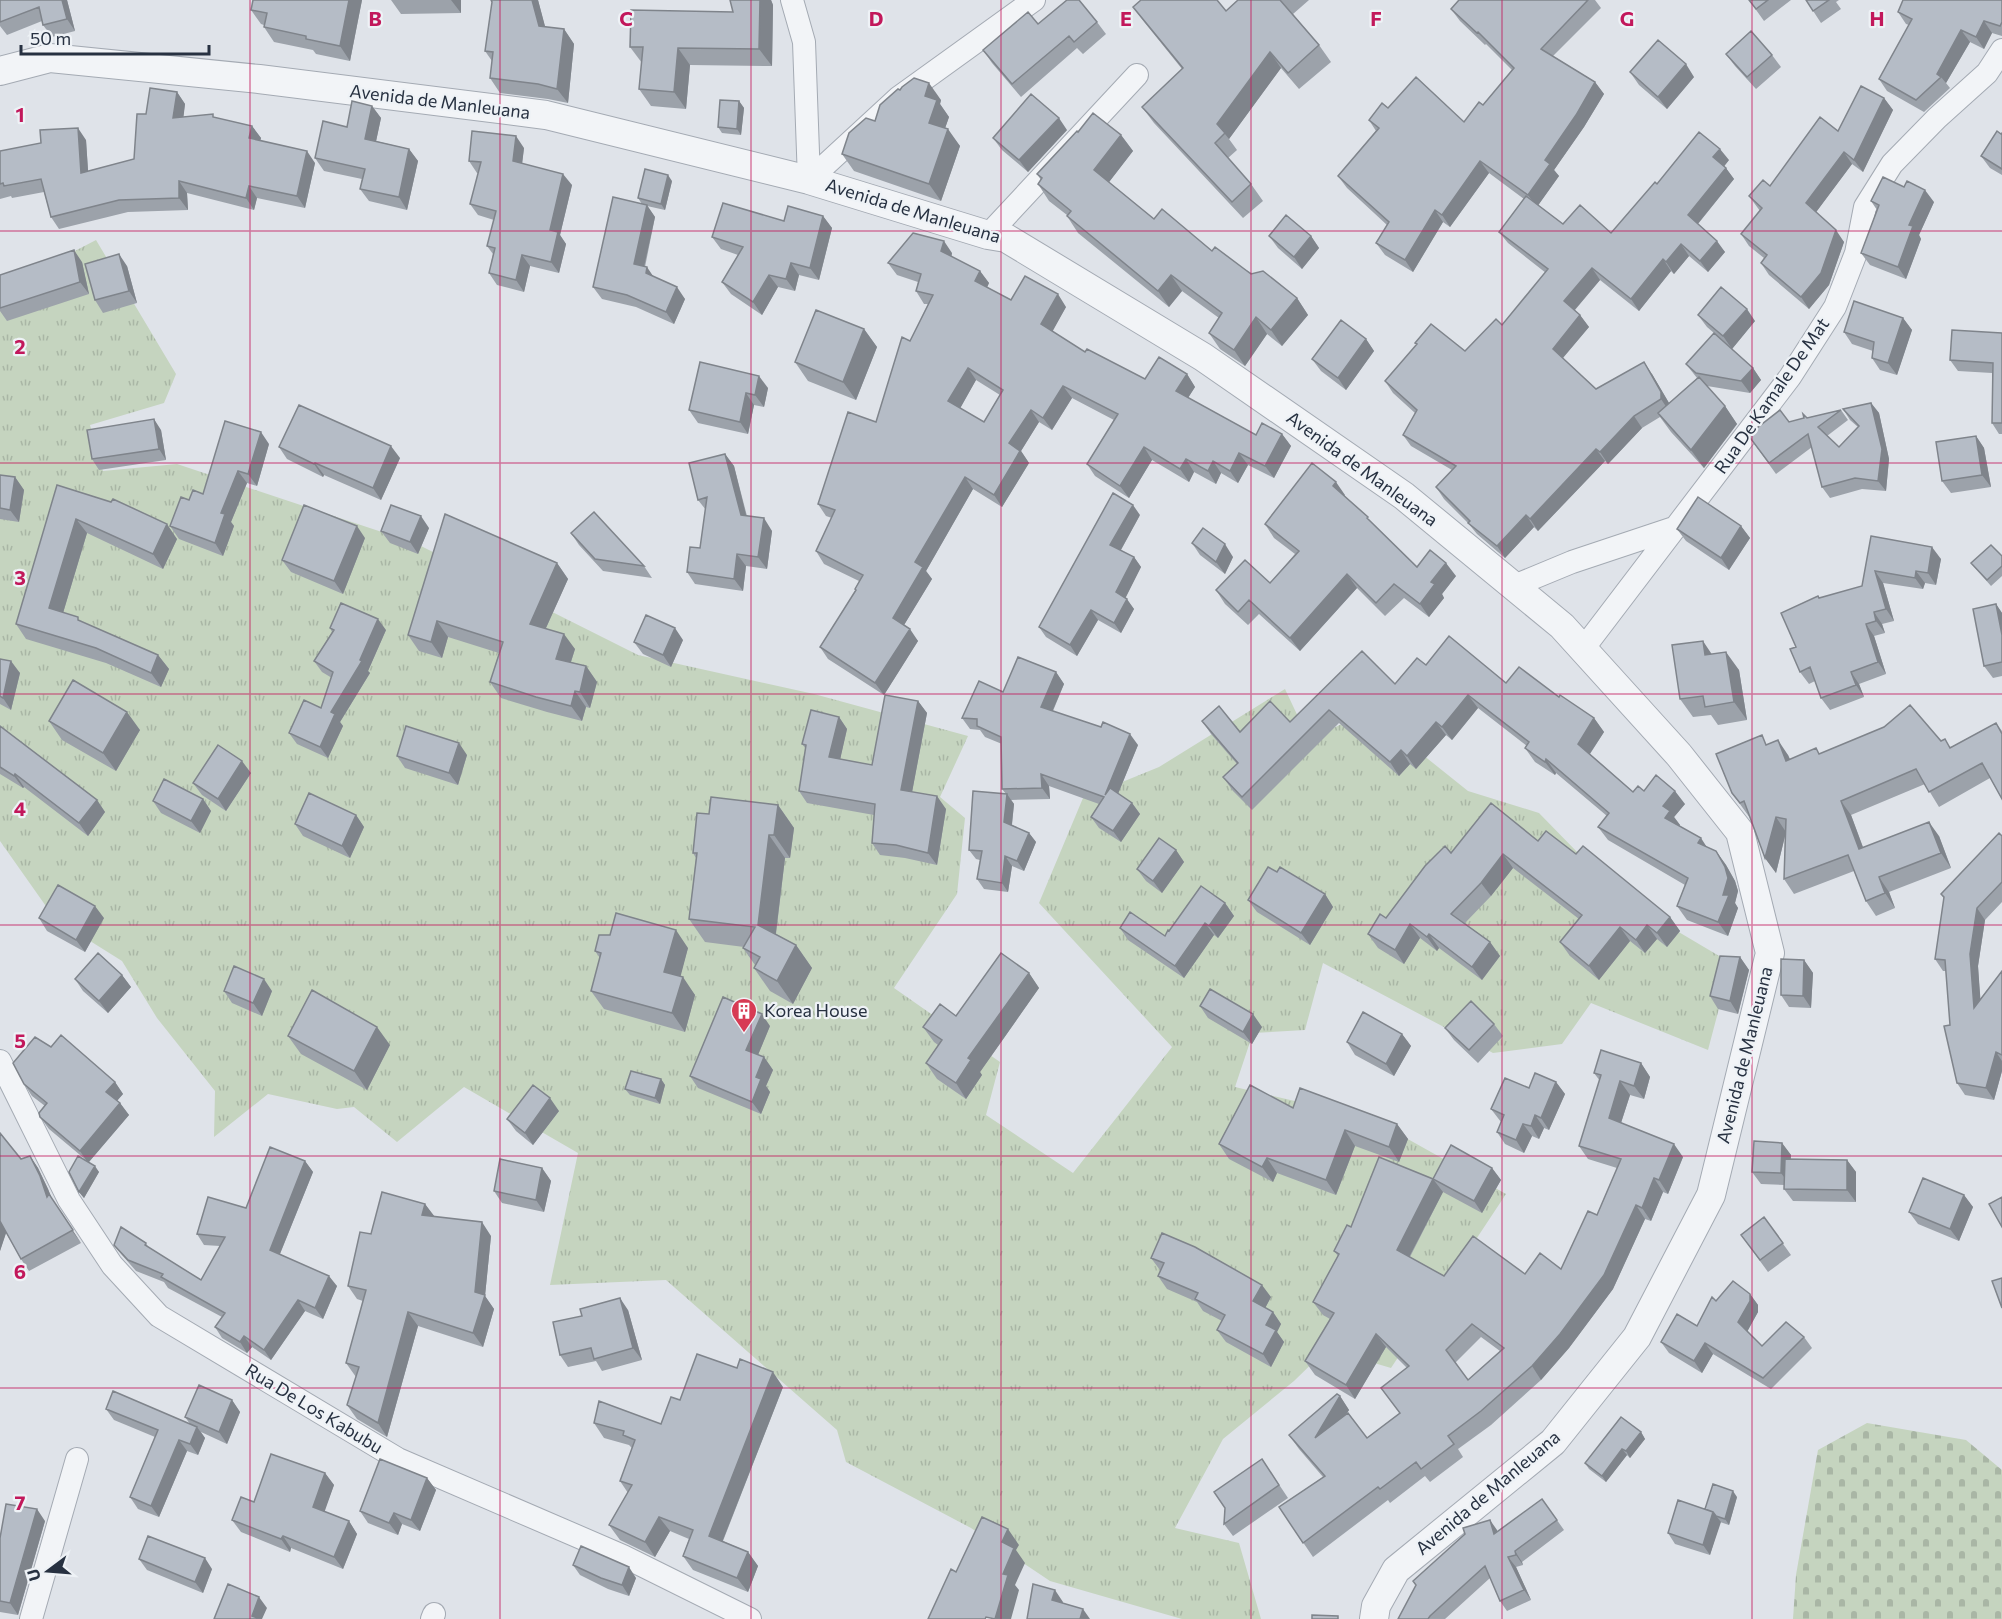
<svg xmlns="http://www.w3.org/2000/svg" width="2002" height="1619" font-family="Commissioner,sans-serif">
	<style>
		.grass { fill: url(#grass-tufts) }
		.cemetery { fill: url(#cemetery-stones) }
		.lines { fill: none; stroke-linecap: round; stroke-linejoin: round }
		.minor-casing { stroke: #a4aab3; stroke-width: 24 }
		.tertiary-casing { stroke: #a4aab3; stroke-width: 30 }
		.minor { stroke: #f2f4f7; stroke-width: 22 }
		.tertiary { stroke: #f2f4f7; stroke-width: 28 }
		.wall { fill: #9ca2aa; fill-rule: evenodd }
		.shaded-wall { fill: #7f848b }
		.building { fill: #b5bcc6; stroke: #7f848b; stroke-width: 1.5; fill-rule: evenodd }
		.grid { fill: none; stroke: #c2185b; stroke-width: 1.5; stroke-opacity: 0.55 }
		.labels { text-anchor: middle; stroke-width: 4.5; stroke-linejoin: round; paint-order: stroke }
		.street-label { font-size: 18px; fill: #273141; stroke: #eef2f6 }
		.poi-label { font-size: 18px; fill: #273141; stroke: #eef2f6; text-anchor: start }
		.grid-label { font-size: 20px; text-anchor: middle; font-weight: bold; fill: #c2185b; stroke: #eef2f6; stroke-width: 4.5; stroke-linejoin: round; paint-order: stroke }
	</style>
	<defs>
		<pattern id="grass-tufts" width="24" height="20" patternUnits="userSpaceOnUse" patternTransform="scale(1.5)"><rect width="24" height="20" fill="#c5d4bf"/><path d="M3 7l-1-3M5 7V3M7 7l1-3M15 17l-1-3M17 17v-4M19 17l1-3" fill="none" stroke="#a9b6a5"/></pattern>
		<pattern id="cemetery-stones" width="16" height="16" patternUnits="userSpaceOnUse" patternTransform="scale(1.5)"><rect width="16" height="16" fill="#c5d4bf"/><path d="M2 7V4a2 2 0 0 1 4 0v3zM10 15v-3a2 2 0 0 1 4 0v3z" fill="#a9b6a5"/></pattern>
	</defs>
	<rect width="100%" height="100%" fill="#dfe3e9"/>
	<!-- grass -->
	<path class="grass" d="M96,240l80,134 -12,29 -74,22 13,46 74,-7 238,79 223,112 176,39 154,42 -28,61 25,21 -8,76 -63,94 106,74 -14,53 87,58 99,-126 -133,-144 44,-105 76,-31 126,-78 24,51 59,-29 100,80 71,22 84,86 108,64 -23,87 -117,-47 -29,41 -69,9 -170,-90 -18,67 -52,3 -18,54 137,32 134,75 -115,174 -64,-19 -33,32 -71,58 -48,89 64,15 22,76h-79l-132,-38 -79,-53 -125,-66 -9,-32 -171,-150 -116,5 28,-132 -114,-66 -67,55 -43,-35 -17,2 -69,-15 -54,43 1,-46 -58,-73 -35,-57 -67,-42 -55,-78v-551z"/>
	<!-- cemetery -->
	<path class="cemetery" d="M1867,1423l99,17 36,30v149h-209l3,-44 22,-125z"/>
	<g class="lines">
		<defs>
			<path id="minor" d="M792,0l12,42 5,138
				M809,180l89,-82 136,-98
				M988,235l149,-160
				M1514,586l58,-24 105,-35
				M1583,649l207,-272 45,-70 21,-54 9,-46 27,-43 45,-46 50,-45 15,-23
				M0,1061l69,139 43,65 47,51 239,143 225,97 127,63
				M31,1619l46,-160
				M432,1619l2,-5"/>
			<path id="tertiary" d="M0,71l50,-13 209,21 287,36 263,65 179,55 18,3 197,119 201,139 158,130 117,129 61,77 30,121 -59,242 -74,142 -84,105 -157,128 -20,36 -2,13"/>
		</defs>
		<!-- minor casing -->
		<use href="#minor" class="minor-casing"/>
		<!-- tertiary casing -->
		<use href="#tertiary" class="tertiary-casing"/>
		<!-- minor -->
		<use href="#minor" class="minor"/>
		<!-- tertiary -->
		<use href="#tertiary" class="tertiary"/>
	</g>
	<!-- wall -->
	<path class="wall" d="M0,0h67l8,31 -23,6 -9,-12 -1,-4 -35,14 -7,-9z
		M362,0l-12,61 -34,-7 -3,-4 -39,-8 -10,-15v-2l-3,-1 -10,-14z
		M391,0h70v13l-60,1z
		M538,0l7,27 19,2 10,15 -6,59 -20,-4 -48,-6 -10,-15 2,-17 -7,-10 7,-49z
		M730,0h41l2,5 -1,61 -82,-1 -4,44 -35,-3 -12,-17 3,-26 -12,-16 103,-35z
		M1238,0h71l-16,14 26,31 12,17 -32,27 -18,-21 -52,71 8,11 -9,8 23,26 12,17 -20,17 -89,-95 -12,-16 40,-38 -37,-46 -12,-16 93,4z
		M1459,0h136l6,8 -48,48 42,26 9,12 -20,33 -30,43 5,6 -21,29 25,19 48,9 46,-49 72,-24 -5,6 10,13 -36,45 27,28 -17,20 -19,-16 -15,18 -3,-3 -32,40 -39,-31 -25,30 5,5 9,12 -26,31 33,31 56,-15 17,29 28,-25 -11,-14 28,-31 -7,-6 -9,-12 57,6 -23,28 21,19 8,12 -11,13 -43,-7 18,20 12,18 -33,44 -33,-36 -11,-15 -18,11 -34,36 -3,-3 -67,70 -4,-4 -29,31 -28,-24 -9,-11 -24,-24 -8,-12 16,-17 -41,-24 -8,-11 12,-22 -22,-20 -8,-12 80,-30 37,-26 44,-52 -38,-30 -9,-11 25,-33 -35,-26 -39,54 -7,-5 -30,50 -28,-17 -9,-12 11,-18 -40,-37 -9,-12 38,-45 -7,-11 19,-12 76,14 19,-17 29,-35 -26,-26 -1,1 -25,-24 -9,-12z
		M1749,0h42l-27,21z
		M1806,0h33l-3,2 5,7 -20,14z
		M2002,0v36l-10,-3 -8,16 -14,-7 -24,41 4,5 -26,24 -37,-21 -8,-12 30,-54 -3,-1 -8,-12z
		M1097,22l9,12 -23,20 -6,-6 -56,49 -29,-34 -9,-13 55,-26z
		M1726,54l46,1 9,12 -25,22 -21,-23z
		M1630,72l64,5 -27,32 -28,-24z
		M177,92l8,12 -2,13 32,1 37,8 9,12 -1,2 55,23 -10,45 -48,-10 -3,12 -67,-17 1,17 -60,2 -69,17 -8,-12 -7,-25 -32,6 -1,-2 -11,3v-48l86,-11 2,31 46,-12 12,-45z
		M1884,98l9,12 -30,62 -11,-8 -36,48 28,30 -15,43 -20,24 -40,-34 -8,-12 3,-5 -15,-12 -8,-12 19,-23 -11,-15 21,-10 68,-55z
		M941,100l-1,4 9,13 -4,11 15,18 -19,55 -87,-30 -12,-17 33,-33z
		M739,101l5,7 -3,27 -19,-2 -4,-6z
		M372,106l9,12 -5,23 33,8 9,12 -11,49 -38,-9 -9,-12 2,-10 -38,-8 -9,-13 32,-31z
		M1067,130l-39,42 -26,-22 -9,-12z
		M1078,132l43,3 12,16 -24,31 45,37 143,79 11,17 -26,31 -15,-12 -22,32 -25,-17 -11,-16 10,-15 -37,-27 -13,16 -91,-74 -11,-17v-1l-18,-14 -11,-17 3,-4 -4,-6z
		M2002,133v42l-12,-7 -9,-12z
		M524,148l-2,15 50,22 -12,50 6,9 -7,29 -29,-7 -6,26 -27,-7 -8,-12 4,-19 -6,-8 7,-26 -16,-5 -8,-11 9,-31h-2l-8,-12z
		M672,181l-7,29 -18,-4 8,11 -10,50 8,9 32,23 -11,25 -38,-17 -34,-8 -9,-12 49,-83 -4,-6z
		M1871,201l63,1 -15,33 2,4 -15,40 -36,-14 -9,-12 16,-43z
		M823,216l9,12 -13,52 -20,-5 -4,16 -17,-4 -16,28 -31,-21 -9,-12 16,-27 -17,-6 -9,-12 72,-16z
		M1269,236h42l8,12 -17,21 -24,-21z
		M952,253l-1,4 29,14 9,12 -2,4 24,13 55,7 -14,24 33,21 60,27 42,-5 8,13 -7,11 68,37 26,-1 9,12 -17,32 -26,-13 -10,18 -17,-10 -5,11 -22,-12 -5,10 -37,-22 -23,38 -34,-22 -8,-12 27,-44 -42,-22 -20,32 -13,-8 -18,29 8,12 -27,44 -29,-18 -47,82 6,8 -28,46 14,16 -34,54 -56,-36 -8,-12 36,-56 -1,-2 4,-8 -35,-17 -8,-13 16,-33 -6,-2 -8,-12 58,-82 34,-81 18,-37h-4l-8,-13 2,-9 -21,-7 -9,-12zM976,380l24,15 -16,27 -24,-14z
		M82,262l7,32 -82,27 -7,-10v-36z
		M127,266l10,37 -34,10 -8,-13z
		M1903,318l9,12 -15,45 -17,-5 -8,-12 1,-7 -21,-7 -8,-12z
		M864,329l13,18 -21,53 -48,-19 -13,-19z
		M2002,333v101h-3l-7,-11v-50l-34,-2 -8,-11z
		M1366,339l8,12 -28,39 -25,-19 -9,-12z
		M700,362l68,26 -4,19 -10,-2 -6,29 -50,-11 -9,-13z
		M1871,403l8,10 10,46 -3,32 -24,-2 -32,9 -8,-11 -10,-40 -36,27 -28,-39 41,-13 52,-12 7,10 -21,16 12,11 19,-20 -8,-7 -7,-11z
		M161,430l5,30 -67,10 -7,-11z
		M1976,436l8,12 7,39 -40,6 -9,-12z
		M269,444l-12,42 -10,-3 -16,39 3,4 -11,30 -44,-17 -9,-13 19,-26 14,-6z
		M279,447l121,11 -19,42 -57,-25 -1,2 -36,-18z
		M725,454l9,12 13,50 25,15 -5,38 -21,-3 -3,25 -48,-7 -8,-12 13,-24 6,-38 -8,-10z
		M0,475l15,2 9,13 -5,32 -19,-3z
		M57,485l120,54 -14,30 -76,-36 -24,80 18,9 77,33 11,14 -8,18 -55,-24 -80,-24 -10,-15z
		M1345,495v1l72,71 39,9 -14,18 2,4 -15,19 -25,-19 -19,18 -28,-28 -57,63 -41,-37 -11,11 -23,-21 -9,-14 54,-7 25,-29 -21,-16 -9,-14z
		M1140,515l-19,35 13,7 7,10 -16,31 9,11 -13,24 -23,-13 -21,36 -31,-19 -7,-10z
		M1741,526l9,12 -21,32 -43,-29 -9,-12z
		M429,528l-11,26 -28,-11 -9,-12z
		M571,533l73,33 8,12 -49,-7 -24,-26z
		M1871,536l70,23 -5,26 -11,-2 -2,6 -40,-6 11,38 -12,3 3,9 -11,3 12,38 -27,10 5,13 -34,13 -9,-12 -6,-17 -6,3 -9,-12 -4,-25 24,-49 42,-12z
		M365,538l-22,56 -52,-22 -9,-12z
		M1192,543l41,14 -8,17 -25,-19z
		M2002,556v20l-11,10 -15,-17 -5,-6z
		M557,563l11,16 -22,49 29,21 -4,13 15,4 11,16 -7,26 -4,-1 -4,14 -35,-9 -46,-14 -11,-16 9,-29 -51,-16 -6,21 -23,-7 -11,-16z
		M1996,604l6,9v63l-9,2 -9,-12z
		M330,628l56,2 -18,41 2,2 -30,49 3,4 -15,32 -31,-14 -8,-11 32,-25 11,-30 -10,-6 -8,-11 18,-29z
		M683,640l-12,27 -28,-13 -9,-12z
		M1712,654l27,16 8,50 -29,5 -7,-10 -18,2 -13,-18z
		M0,659l20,14 -9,37 -11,-6z
		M1426,665l80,18 53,14 35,21 10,14 -14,22 43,38 11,-1 41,13 -11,13 6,8 -1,1 28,21 9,4 10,14 9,16 3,10 -3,12 3,5 -10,28 -41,-16 -10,-14 8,-21 -77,-45 -10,-13 9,-11 -51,-43 -1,2 -20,-13 -10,-14 2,-2 -49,-38 -26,32 -6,-5 -30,34 -6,-5 -11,12 -60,-53 -87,87 -19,-19 -10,-14 14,-13 -26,-30 -9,-13 38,11 50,-10 105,-38z
		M1056,672l8,12 -11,27 85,34 -20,49 14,9 8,11 -19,28 -22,-14 -8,-11 8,-13 -50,-18 1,13 -39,1 3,4 -2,21 17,8 7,9 -12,29 -12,-5 -4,26 -24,-3 -7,-10 3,-19 -4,-1 -7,-9 37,-56 -4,-5v-45l-17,-7 -5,-7 -10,-1 -8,-11 41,-26z
		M918,701l9,12 -15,79 34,17 -9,56 -32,-7 -25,-3 -8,-12 2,-28 -67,-12 -8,-12 7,-42 -4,-5 37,-27 8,12 -7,30 32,6z
		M49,721l91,9 -24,41 -54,-31z
		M1996,723l6,8v68l-12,-21 -51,29 -14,-23 -74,31 12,32 76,-11 12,32 -62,24 6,16 -19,8 -10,-15 -12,-30 -60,23 -10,-15 1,-43 -9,37 -11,-15 -15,-40 -18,-25 36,-49 20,11 2,4 30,-5 121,-13 10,6z
		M0,726l97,74 8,12 -17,24 -64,-49 -1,1 -23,-14z
		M467,755l-9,30 -53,-17 -8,-12z
		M251,773l-25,38 -24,-16 -9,-12z
		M203,799l8,12 -11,22 -39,-20 -8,-12z
		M778,805l16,23 -4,30h-5l-9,76 20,11 16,23 -19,36 -23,-13 -16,-23 1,-3 -12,-17 1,-1 -39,-5 -16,-23 7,-61 -3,-5 16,-39z
		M356,815l8,12 -14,31 -47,-22 -8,-12z
		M2002,836v66l-17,18 -7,46 2,33 22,-28v100l-8,29 -29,-5 -8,-12 -7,-58 -4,-54h-3l-8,-12 9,-60 -3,-5z
		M1538,841l38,13 94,63 10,14 -13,16 -10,-8 -12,14 -15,-12 -31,39 -29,-24 -10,-14 19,-23 -66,-51 -22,28 -26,27 25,19 10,14 -18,24 -43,-32 -2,3 -17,-13 -16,26 -26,-16 -10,-14 18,-16 65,-65z
		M1176,850l8,12 -22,31 -16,-12 -9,-12z
		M1277,872l48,22 8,13 -23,38 -53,-33 -9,-12z
		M1225,903l9,13 -16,22 -4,-3 -30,43 -56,-38 -8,-12 45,8 4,-5z
		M39,918h65l-19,34 -38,-21z
		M688,948l-8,28 15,19 -10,37 -81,-23 -13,-18 9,-33 -5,-7z
		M1740,957l9,13 -11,44 -20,-5 -8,-13z
		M1804,960l9,13 -2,35 -22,-1 -8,-12z
		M1029,973l10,15 -59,84 2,3 -16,24 -29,-20 -11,-16 12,-18 -4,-3 -11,-15 33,-11z
		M122,975l9,12 -23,26 -25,-22 -8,-12z
		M224,991h48l-10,25 -30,-13z
		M1200,1006l62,21 -10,17 -44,-26z
		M1494,1024l9,12 -25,27 -24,-23 -9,-12z
		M770,1026l-12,29 6,2 9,13 -7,16 4,6 -9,22 -63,-26 -8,-12z
		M1402,1034l9,12 -17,30 -39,-21 -8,-13z
		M288,1036l102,9 -23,45 -66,-36z
		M51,1047l64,35 8,12 -6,7 3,2 9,12 -40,47 10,10 -15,26 -5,-6 7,-32 -37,-31 -9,-12 5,-11 -13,-10 -8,-12z
		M1641,1063l9,14 -6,22 -14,-4 -9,28 62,34 -15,37 -5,-2 -12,29 -6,-2 -32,70 -44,59 -28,32 -50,45 -33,24 5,8 -33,25 -5,-6 -35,27 -2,-3 -75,57 -34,-50 44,-30 -24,-28 -10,-14 51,-39 9,14 -3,4 21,24 33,-25 -19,-25 26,-20 -21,-21 -31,52 -40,-24 -10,-14 25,-42 -7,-4 -10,-13 25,-46 -4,-5 17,-24 82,-49 59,-10 9,12 -19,33 -39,-21 -33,65 34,19 81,-2 36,-5 36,-54 20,-47 -29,-9 -9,-13 21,-65 -6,-8zM1481,1337l19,14 -32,29 -13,-17z
		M661,1079l4,6 -5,19 -30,-9 -5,-6z
		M1556,1082l9,12 -16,36 -5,-2 -5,11 -7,-3 -8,17 -19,-9 -8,-12 4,-10 -10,-13 38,-21z
		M1293,1108l104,16 11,15 -9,23 -44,-16 -19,49 -59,-22 -4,9 -44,-23 -10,-15z
		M559,1111l-26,34 -17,-14 -9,-12z
		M0,1133l21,26 9,-3 8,12 10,21 4,10 29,44 -52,28 -8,-12 -15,-26 -6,18z
		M1782,1143l9,12 -1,4 57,1 9,12v30l-63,-1 -9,-12 1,-4 -24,-1 -9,-12z
		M305,1161l8,11 -33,82 57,32 -14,33 -18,-8 -34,49 -19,-13 -5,6 -25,-15 -7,-11 7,-10 -54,-29 -4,-6 -28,-11 -14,-16 -8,-10 32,-2 2,4 53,33 19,-34 -16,-1 -7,-11 49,-26z
		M542,1168l9,13 -7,31 -42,-9 -8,-12z
		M1964,1195l9,12 -14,34 -41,-17 -9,-12z
		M425,1204l9,13 57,19 -6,60 9,13 -11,38 -65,-21 -31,111 -30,-18 -10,-14 9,-28 -10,-14 17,-62 -6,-2 -9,-13 23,-52z
		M1764,1217l27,38 -23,17 -27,-37z
		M1151,1258l120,39 -6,11 8,4 8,12 -4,8 7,10 -13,25 -45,-25 -9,-12 5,-9 -19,-10 -6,-9 -30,-13 -9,-13 3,-5 -1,-1z
		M1750,1294l8,11v7l-11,19 15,15 42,-9 8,11 -41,41 -58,-35 -11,19 -33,-20 -8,-11 36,-16 19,-25z
		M628,1310l14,50 -40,11 -6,-10 -28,6 -8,-12z
		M783,1387l-60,154 25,11 10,14 -10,26 -55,-22 -10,-14 6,-17 -19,-8 -15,26 -35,-17 -11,-15 19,-32 -8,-12 12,-33 -3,-3 -25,-7 -10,-15 67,1 19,-24z
		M232,1400l8,12 -13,32 -26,-12 4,6 -7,17 -11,-4 -28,66 -21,-8 -8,-12 25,-60 -41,-17 -8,-11 84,15 -5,-7z
		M1641,1432l4,7 -15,19 -3,-3 -21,27 -17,-13 -4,-6z
		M1262,1459l26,39 -55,38 -9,-12 1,-16z
		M325,1473l9,12 -10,26 25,10 8,13 -14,35 -52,-21 -1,4 -49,-20 -9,-12 22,-18z
		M427,1478l9,12 -16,41 -18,-7 -4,11 -30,-12 -8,-12z
		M1737,1497l-8,28 -9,-3 -10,33 -35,-11 -7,-11 37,-24z
		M1542,1499l22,31 -42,32 1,3 -7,2 15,33 -24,11 -7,-10 -10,-23 -45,41h-47l18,-34 -3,-4 84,-51v2z
		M45,1521l-27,94 -18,-3v-74z
		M139,1559l73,10 -9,24 -56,-23z
		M573,1565l63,13 -7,18 -21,-7 -28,-14z"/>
	<!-- shaded-wall -->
	<path class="shaded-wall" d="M62,0h5l8,31 -8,-12z
		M349,0h13l-12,61 -10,-15z
		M451,0h10v13z
		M532,0h6l11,41 -10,-15z
		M760,0h11l2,5 -1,61 -13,-17z
		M1984,21l8,12 -8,16 -8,-12z
		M564,29l10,15 -6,59 -11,-14z
		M1961,30l9,12 -24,41 -5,-6 -4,-3z
		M678,48l12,17 -4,44 -12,-17z
		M1270,52l11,16 -52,71 -12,-15z
		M1686,64l8,13 -27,32 -9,-12z
		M1595,82l9,12 -20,33 -30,43 5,6 -22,31 -9,-12 17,-35z
		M929,83l12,17 -1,4 9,13 -8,23 -12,-17 -4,-27z
		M177,92l8,12 -3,26 -9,-12z
		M1884,98l9,12 -30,62 -9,-12z
		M739,101l5,7 -3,27 -4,-6z
		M372,106l9,12 -7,33 -9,-12z
		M1059,118l8,12 -39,42 -9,-12z
		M252,126l9,12 -3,12 -9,-12z
		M78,128l8,12 3,45 -8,-12z
		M948,129l12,17 -19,55 -12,-17z
		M1121,135l12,16 -27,35 -12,-16z
		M516,136l8,12 -3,25 -8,-12z
		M409,149l9,12 -11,49 -8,-13z
		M1720,149l9,11 -7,9 -9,-12z
		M307,151l8,12 -10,45 -8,-12z
		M1844,152l8,12 -38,51 -8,-12z
		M1480,161l9,12 -39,54 -8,-12z
		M1726,168l8,11 -38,47 -8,-11z
		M563,174l9,11 -12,50 6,9 -7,29 -8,-11 -1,-32z
		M668,175l4,6 -7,29 -4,-6z
		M179,181l8,12 1,17 -9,-12z
		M249,186l8,12 -3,12 -8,-12z
		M1925,190l9,12 -15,33 2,4 -15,40 -8,-12 11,-42z
		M647,205l8,12 -13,59 -8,-12z
		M1435,210l8,12 -30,50 -8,-12z
		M823,216l9,12 -13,52 -9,-12z
		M1836,230l8,12 -15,43 -20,24 -8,-12z
		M1311,236l8,12 -17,21 -8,-12z
		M944,241l8,12 -2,11 -9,-13z
		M1717,241l8,11 -17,20 -8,-11z
		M1681,244l8,12 -15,18 -8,-12z
		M74,250l8,12 7,32 -9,-12z
		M119,254l8,12 10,37 -8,-12z
		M522,255l8,11 -6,26 -8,-12z
		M1663,259l8,12 -32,40 -8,-12z
		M791,263l8,12 -4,16 -9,-12z
		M647,267l8,12 -9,-6z
		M1592,268l8,12 -28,33 -8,-12z
		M980,271l9,12 -5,11 -9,-13z
		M769,275l9,12 -16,28 -9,-13z
		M1171,275l11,16 -13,16 -11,-16z
		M677,287l8,12 -11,25 -8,-12z
		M1058,294l8,13 -16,29 -9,-12z
		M1297,298l11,17 -26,31 -11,-16z
		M1747,309l8,12 -23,28 -9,-13z
		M1580,315l9,12 -28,33 -8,-11z
		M1256,317l11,17 -22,32 -11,-16z
		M1903,318l9,12 -15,45 -9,-12z
		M864,329l13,18 -21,53 -13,-18z
		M1366,339l8,12 -28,39 -8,-12z
		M1644,362l8,12 17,29v8l-8,-12z
		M968,368l8,12 -19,34 -9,-13z
		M1753,368l8,12 -11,13 -9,-12z
		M1187,374l8,13 -11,17 -8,-13z
		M759,376l9,12 -4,19 -9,-12z
		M1063,386l9,12 -20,32 -9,-12z
		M746,393l8,12 -6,29 -8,-12z
		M1871,403l8,10 10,46 -3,32 -8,-10z
		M1725,406l12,18 -33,44 -13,-18z
		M1031,410l8,12 -18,29 8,12 -27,44 -8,-12 15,-52z
		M1634,416l8,12 -34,36 -8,-12z
		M154,419l7,11 5,30 -7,-11z
		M261,432l8,12 -12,42 -9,-12z
		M1282,434l9,12 -17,32 -9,-12z
		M1976,436l8,12 7,39 -9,-12z
		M391,446l9,12 -19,42 -8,-12z
		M1144,447l8,13 -23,38 -9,-12z
		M1596,449l9,12 -67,70 -8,-12z
		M1239,453l9,12 -10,18 -8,-12z
		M725,454l9,12 15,61 -8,-12z
		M1186,459l8,13 -5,10 -9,-13z
		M1213,461l8,12 -5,11 -8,-13z
		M315,463l9,12 -1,2 -9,-13z
		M238,471l9,12 -16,39 3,4 -11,30 -8,-13 6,-30z
		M15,477l9,13 -5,32 -9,-12z
		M965,477l8,12 -47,82 6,8 -31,51 -8,-12 22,-56z
		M1336,482l9,13 -3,4 -9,-13z
		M1133,505l7,10 -22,40 -8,-10z
		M1526,515l8,12 -29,31 -8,-12z
		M421,516l8,12 -11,26 -8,-12z
		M764,518l8,13 -5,38 -9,-12z
		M76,519l11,14 -27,90 -11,-15z
		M167,524l10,15 -14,30 -10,-15z
		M357,526l8,12 -22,56 -9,-13z
		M1741,526l9,12 -21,32 -8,-12z
		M1225,544l8,13 -8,17 -9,-12z
		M1932,547l9,12 -5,26 -8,-12z
		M737,554l9,12 -3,25 -9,-12z
		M1134,557l7,10 -18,36 -7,-11z
		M557,563l11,16 -27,60 -11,-15z
		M1446,563l10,13 -14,18 2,4 -15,19 -9,-13 11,-22z
		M1875,571l8,12 11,38 -8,-12z
		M1916,571l9,12 -2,6 -8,-11z
		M1347,574l10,14 -57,63 -10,-13z
		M1127,599l7,10 -13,24 -7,-10z
		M1996,604l6,9v22z
		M1091,610l7,10 -21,36 -7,-11z
		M1874,612l8,12 3,9 -9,-12z
		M378,619l8,11 -18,41 2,2 -30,49 3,4 -15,32 -8,-11 11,-35 29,-52z
		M437,621l11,16 -6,21 -11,-16z
		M1866,624l8,12 12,38 -8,-12z
		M675,628l8,12 -12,27 -8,-12z
		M910,629l8,12 -34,54 -9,-12z
		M564,634l11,15 -8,25 -11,-15z
		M1703,641l12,18 -10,-4z
		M1726,652l13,18 8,50 -13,-18z
		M158,655l11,14 -8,18 -10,-14z
		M11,661l9,12 -9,37 -8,-12z
		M586,666l11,16 -7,26 -10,-16z
		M1056,672l8,12 -15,35 -8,-12z
		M1851,672l8,12 5,13 -8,-12z
		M575,691l11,16 -4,14 -11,-15z
		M1468,695l10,13 -26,32 -10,-13z
		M918,701l9,12 -17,90 -9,-13z
		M127,712l13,18 -24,41 -13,-18z
		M839,717l8,12 -9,40 -9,-12z
		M1594,718l10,14 -17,26 -9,-14z
		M1436,722l10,13 -30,34 -9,-13z
		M1130,734l8,11 -25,61 -8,-11z
		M1778,740l10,15 8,20 -10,-14z
		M459,743l8,12 -9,30 -9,-12z
		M1401,750l9,14 -11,12 -9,-14z
		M1546,759l10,14 -1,2 -10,-13z
		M242,761l9,12 -25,38 -8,-12z
		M15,774l9,13 -1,1 -9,-12z
		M1041,774l8,12 1,13 -8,-11z
		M1675,791l10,13 -11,13 6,8 -6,7 -9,-14 -2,-12z
		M1007,794l7,10 -3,28 -7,-10z
		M937,796l9,13 -9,56 -9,-12z
		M203,799l8,12 -11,22 -9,-12z
		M97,800l8,12 -17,24 -9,-13z
		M1841,801l10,14 18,49 -10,-15z
		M1132,803l8,11 -19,28 -8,-11z
		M778,805l16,23 -4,30 -16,-23z
		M356,815l8,12 -14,31 -8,-12z
		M1776,817l10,15 -10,41 -11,-15z
		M1929,822l10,14 12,32 -10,-15z
		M1029,833l7,9 -12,29 -7,-10z
		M769,835l16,23 -11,90 -16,-23z
		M1701,838l9,14 -12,-9z
		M1176,850l8,12 -22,31 -9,-12z
		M1716,851l10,14 9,16 3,10 -3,12 3,5 -10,28 -10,-14 5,-27z
		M1503,854l10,14 -22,28 -10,-13z
		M1005,856l7,10 -4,26 -6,-9z
		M1879,877l10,15 6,16 -10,-15z
		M1325,894l8,13 -23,38 -9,-12z
		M1225,903l9,13 -16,22 -9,-12z
		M95,906l9,12 -19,34 -9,-12z
		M1977,908l8,12 -7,46 4,54 -8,-12 -4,-54z
		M1670,917l10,14 -13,16 -10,-14z
		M1205,923l9,12 -30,43 -9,-12z
		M1410,924l10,14 -16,26 -9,-14z
		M1647,925l10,14 -12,14 -9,-13z
		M1620,927l10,14 -31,39 -10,-14z
		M676,930l12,18 -11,42 -13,-18z
		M1429,934l10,14 -2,3 -10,-14z
		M1490,942l10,14 -18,24 -10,-13z
		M796,945l16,23 -19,36 -16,-23z
		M1740,957l9,13 -11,44 -8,-13z
		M1804,960l9,13 -2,35 -8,-12z
		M1029,973l10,15 -59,84 2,3 -16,24 -10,-16 12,-25z
		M122,975l9,12 -23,26 -9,-12z
		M683,977l12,18 -10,37 -13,-19z
		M264,979l8,12 -10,25 -9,-13z
		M762,1014l8,12 -15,36 -9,-12z
		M1253,1014l9,13 -10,17 -9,-12z
		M377,1027l13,18 -23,45 -13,-19z
		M1402,1034l9,12 -17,30 -8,-12z
		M1996,1052l6,9v10l-8,29 -8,-12z
		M764,1057l9,13 -7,16 4,6 -9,22 -9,-12 4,-25z
		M1641,1063l9,14 -6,22 -10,-13z
		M661,1079l4,6 -5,19 -5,-6z
		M1620,1081l10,14 -12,37 -9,-14z
		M115,1082l8,12 -9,10 -8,-12z
		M1556,1082l9,12 -16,36 -8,-12z
		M550,1098l9,13 -26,34 -8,-12z
		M120,1103l9,12 -41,48 -8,-12z
		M1535,1115l9,13 -5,11 -8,-13z
		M1397,1124l11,15 -9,23 -10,-15z
		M1523,1124l9,12 -8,17 -8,-13z
		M1345,1130l10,16 -19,49 -10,-15z
		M1782,1143l9,12 -1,30 -9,-12z
		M1674,1144l9,13 -15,37 -9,-14z
		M30,1156l8,12 10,21 4,10 29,44 -34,-46z
		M1267,1158l10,15 -4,9 -11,-15z
		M1847,1160l9,12v30l-9,-12z
		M305,1161l8,11 -36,89 -7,-11z
		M95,1166l4,6 -15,26 -5,-6z
		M542,1168l9,13 -7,31 -8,-12z
		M1492,1168l9,12 -19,33 -8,-12z
		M1654,1178l9,14 -12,29 -9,-13z
		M1433,1179l10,13 -37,71 -9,-13z
		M1964,1195l9,12 -14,34 -9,-12z
		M425,1204l10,13 -13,-2z
		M1636,1205l9,14 -32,70 -44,59 -28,32 -9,-14z
		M0,1220l7,10 -7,21z
		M482,1222l9,14 -6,60 9,13 -11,38 -10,-14 2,-41z
		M329,1276l8,10 -14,33 -8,-11z
		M1262,1285l9,12 -9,17 -9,-13z
		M1750,1294l8,11v7l-12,22 -8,-12z
		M620,1298l8,12 14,50 -9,-12z
		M298,1300l7,11 -34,49 -7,-10z
		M408,1312l10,14 -31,111 -9,-14z
		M1273,1312l8,12 -4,8 7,10 -13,25 -8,-13 3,-29z
		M1376,1334l10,13 -31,52 -9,-14z
		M244,1336l8,11 -5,6 -7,-11z
		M1705,1343l8,11 -11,19 -8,-12z
		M773,1372l10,15 -64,163 -10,-14z
		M1340,1396l9,14 -25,42 -9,-14z
		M232,1400l8,12 -13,32 -8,-12z
		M197,1427l8,11 -7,17 -8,-11z
		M1641,1432l4,7 -15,19 -4,-7z
		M179,1440l8,11 -28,66 -8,-11z
		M1622,1449l5,6 -21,27 -4,-6z
		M325,1473l9,12 -12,34 -9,-12z
		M427,1478l9,12 -16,41 -9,-11z
		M1733,1491l4,6 -8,28 -4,-6z
		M37,1509l8,12 -27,94 -8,-12z
		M1713,1512l8,10 -11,33 -7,-10z
		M394,1513l8,11 -4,11 -9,-12z
		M659,1517l11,14 -15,26 -10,-15z
		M1490,1520l7,10 4,15 -7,-11z
		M349,1521l8,13 -14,35 -9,-12z
		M1008,1529l11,16 -3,5 9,13 -10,22 4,5 -8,29h-16l8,-45 -1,-32z
		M283,1536l8,12 -1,4 -9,-13z
		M1515,1551l7,11 1,3 -7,-10z
		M748,1552l10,14 -10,26 -11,-14z
		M1508,1557l8,10 15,33 -7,-10z
		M205,1558l7,11 -9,24 -8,-11z
		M629,1567l7,11 -7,18 -7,-11z
		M1055,1590l8,12 -2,10 -9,-12z
		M259,1597l8,11 -5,11h-8l-2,-3z
		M1083,1609l7,10h-10z"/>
	<!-- building -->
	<path class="building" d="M0,0h62l5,19 -24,6 -4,-18 -39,15z
		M253,0h96l-9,46 -34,-7v-3l-42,-9 3,-14 -16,-3z
		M491,0h41l7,26 25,3 -7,60 -19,-5 -48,-6 3,-26 -8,-1 7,-49z
		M730,0h30l-1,49 -81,-1 -4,44 -35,-3 4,-42h-13l1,-37 102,2z
		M1067,0h12l18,22 -23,20 -5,-6 -57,48 -29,-34 45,-38 10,12z
		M1141,0h76l9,11 12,-11h42l39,45 -31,28 -18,-21 -53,72 8,9 -10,10 36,41 -19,18 -90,-95 41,-39 -50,-61z
		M1459,0h129l-47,49 54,33 -19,33 -31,45 5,4 -22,31 -48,-34 -38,54 -7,-5 -30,50 -29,-17 13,-21 -51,-46 41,-48 -10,-8 13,-17 6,5 28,-31 48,45 15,-20 4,3 31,-37 -36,-36 -1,1 -26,-24z
		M1749,0h19l-12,9z
		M1806,0h23l-16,11z
		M1903,0h99v22l-2,4 -16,-5 -8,16 -15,-7 -24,44 4,3 -25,23 -37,-21 33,-60 -14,-7z
		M1751,31l21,24 -25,22 -21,-23z
		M1658,40l28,24 -28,33 -28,-25z
		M914,78l15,5 -4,13 12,4 -8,23 19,6 -19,55 -87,-30 7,-21 17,-15 9,3 5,-16 18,-16 2,1 2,-3z
		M1861,86l23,12 -30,62 -10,-8 -38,51 30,27 -15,43 -20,24 -40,-34 6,-8 -26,-21 21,-26 -13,-12 14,-16 7,6 50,-69 18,14z
		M150,88l27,4 -4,26 40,-4v3l39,9 -3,12 58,13 -10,45 -48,-10 -3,12 -67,-17v17l-60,2 -68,17 -10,-38 -37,7 -1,-3 -3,1v-33l41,-8 -1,-13 38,-2 3,45 53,-14 3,-45h9z
		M1031,94l28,24 -40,42 -26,-22z
		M720,100l19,1 -2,28 -19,-2z
		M352,101l20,5 -7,33 44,10 -10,48 -39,-8 5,-20 -50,-11 8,-37 24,6z
		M1093,113l28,22 -27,35 60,49 8,-10 50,42 3,-4 36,27 12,-3 34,27 -26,32 -15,-13 -22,33 -25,-17 13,-20 -51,-38 -13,16 -91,-75 4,-5 -33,-27 4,-6 -5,-4 40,-43 1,1z
		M472,131l44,5 -3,25 50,13 -13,56 8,2 -7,30 -29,-7 -6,25 -27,-7 6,-25 -8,-2 9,-35 -26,-7 11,-42 -12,-1z
		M1997,131l4,3 1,-1v36l-21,-13z
		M1699,132l21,17 -7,8 13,11 -38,47 29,26 -17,20 -19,-17 -15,18 -3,-3 -32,40 -39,-31 -28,33 16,14 -27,34 43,40 48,-27 17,30v7l-27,17 -34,36 -4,-3 -66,70 -4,-4 -29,31 -29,-23 2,-2 -34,-34 20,-21 -53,-31 14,-25 -32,-29 32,-37 -2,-1 16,-19 34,27 31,-32 6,6 46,-56 -49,-37 27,-36 37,28 17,-19 31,28 44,-51 2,2z
		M645,169l23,6 -7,29 -23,-6z
		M1883,177l21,10 3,-6 18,9 -16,35 4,1 -15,41 -37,-14 18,-48 -8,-4z
		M613,197l34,8 -13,59 13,3 -1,6 31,14 -11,25 -39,-17 -34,-8z
		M723,203l61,18 4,-15 35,10 -13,52 -19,-5 -5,16 -17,-4 -16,27 -31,-20 21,-35 -31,-10z
		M1286,215l25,21 -17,21 -25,-21z
		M913,233l31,8 -3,10 39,20 -5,10 36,19 14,-24 33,18 -17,30 44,28 2,-3 58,30 14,-22 28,17 -11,17 80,44 6,-12 20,11 -17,32 -26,-13 -9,18 -17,-10 -5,10 -22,-12 -6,10 -36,-22 -24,39 -33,-22 31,-50 -55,-28 -20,32 -12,-8 -22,33 11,8 -26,44 -29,-18 -50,85 8,5 -30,51 17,11 -35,54 -55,-36 36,-57 -1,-1 8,-14 -47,-24 19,-41 -17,-6 30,-92 28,10 26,-85 8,4 23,-46 -17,-4 5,-17 -33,-11zM968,368l35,22 -19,32 -36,-21z
		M74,250l6,32 -80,26v-33z
		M119,254l10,37 -34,9 -10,-36z
		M1721,287l26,22 -24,27 -25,-21z
		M1854,301l49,17 -15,45 -16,-5 2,-16 -30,-10z
		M816,310l48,19 -21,53 -48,-20z
		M1341,320l25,19 -28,39 -26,-19z
		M1952,330l50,3v90h-10l1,-60 -43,-3z
		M1714,333l39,35 -12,13 -45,-8 -10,-9z
		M700,362l59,14 -4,19 -9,-2 -6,29 -51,-12z
		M1699,377l26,29 -34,44 -33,-37z
		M1871,403l11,46 -4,32 -23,-3 -33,9 -14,-53 -39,29 -21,-28 32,-25 9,12 15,-4 -1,-4 4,4 34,-8 -23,17 21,20 20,-21 -16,-17z
		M299,405l92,41 -18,42 -58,-25 -1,1 -35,-17z
		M154,419l5,30 -67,10 -5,-29z
		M225,421l36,11 -13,42 -10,-3 -17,42 4,1 -10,29 -45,-17 11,-29 8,3 4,-10 10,4z
		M1976,436l6,39 -40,6 -6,-39z
		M725,454l16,61 23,3 -6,39 -21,-3 -3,25 -47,-7 3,-25 10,1 7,-51 -9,3 -9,-37z
		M1312,463l24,19 -3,4 35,31 -1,1 50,49 13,-17 16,13 -15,19 4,2 -15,20 -26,-20 -18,19 -29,-29 -57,64 -41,-38 -11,12 -22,-22 29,-30 25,23 29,-32 -34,-27z
		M0,475l15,2 -5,33 -10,-2z
		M57,485l54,17 2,-3 54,25 -14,30 -77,-35 -27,89 29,9v3l80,35 -7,18 -55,-25 -80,-24z
		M1113,493l20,12 -23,40 24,12 -18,35 11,7 -13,24 -23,-13 -21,35 -31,-18z
		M1698,497l43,29 -20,32 -44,-29z
		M304,505l53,21 -23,55 -52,-21z
		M391,505l30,11 -11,26 -29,-11z
		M594,512l50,54 -49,-7 -24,-26z
		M445,514l112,49 -27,61 34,10 -8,25 30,7 -6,26 -5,-1 -4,15 -35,-9 -46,-15 13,-40 -66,-21 -6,21 -23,-7z
		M1203,528l22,16 -9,18 -24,-19z
		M1871,536l61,11 -4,26 -12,-2 -1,7 -40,-7 11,38 -12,3 2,9 -10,3 12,38 -27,10 5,13 -35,13 -11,-31 -10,5 -10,-23 6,-2 -15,-34 37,-17 1,2 43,-12z
		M1991,545l11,11v10l-15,14 -16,-17z
		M341,603l37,16 -18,41 2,1 -31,51 4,2 -15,33 -31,-14 15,-33 17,8 12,-36 -19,-11 20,-31 -4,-2z
		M1996,604l6,31v27l-18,4 -11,-57z
		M646,615l29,13 -12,27 -29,-13z
		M1449,636l57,47 13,-16 40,30 1,-2 34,23 -16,26 55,48 5,-6 6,5 12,-16 19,16 -12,15 7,5 -5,7 36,20 -3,5 18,8 9,16 3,11 -5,17h6l-11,27 -41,-16 11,-28 -90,-51 11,-14 -63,-54 -1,3 -20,-14 4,-6 -61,-47 -26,32 -6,-5 -29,34 -6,-6 -11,12 -61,-52 -87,87 -19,-20 15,-14 -36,-42 17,-15 21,26 30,-31 20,21 72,-71 33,33 22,-26 9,7z
		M1703,641l2,14 21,-3 8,50 -29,5 -2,-11 -23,3 -8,-54z
		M1018,657l38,15 -15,35 60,20 2,-5 27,12 -25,61 5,-7 22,15 -19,28 -22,-14 13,-20 -63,-23 1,14 -40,1 -1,-52 -24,-11v-7l-15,-1 17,-37 24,11z
		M0,659l11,2 -8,37 -3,-2z
		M73,680l54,32 -24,41 -54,-32z
		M885,695l33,6 -17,89 36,6 -9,57 -32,-8 -24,-2 3,-39 -76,-13 7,-46 -4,-1 9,-34 28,7 -10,40 43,8z
		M1910,705l31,36 4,-2 5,9 46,-25 6,11v65l-20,-36 -53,29 -13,-23 -75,32 18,48 70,-27 12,31 -62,24 6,16 -19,8 -18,-46 -64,24 2,-60 -10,-2 -11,41 -21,-57 -4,2 -8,-10 -16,-39 46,-19 4,10 12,-5 8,21 30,-13 3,6 65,-27z
		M0,726l97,74 -18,23 -64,-49 -1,2 -14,-9z
		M406,726l53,17 -10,30 -52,-17z
		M218,745l24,16 -24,38 -25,-16z
		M164,779l39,20 -12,22 -38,-20z
		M973,791l34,3 -3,28 25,11 -12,28 -12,-5 -3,27 -25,-4 5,-28 -13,-1z
		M309,793l47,22 -14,31 -47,-22z
		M711,797l67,8 -4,30h-5l-11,90 38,20 -19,36 -23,-13 6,-11 -17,-9 12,-21 -66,-8 8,-66h-4l4,-40 12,1z
		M1491,803l47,38 8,-10 30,23 7,-8 87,71 -13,16 -10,-8 -11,15 -16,-13 -31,39 -29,-24 22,-27 -79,-61 -22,29 -30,31 39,28 -18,25 -43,-33 -2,3 -17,-13 -15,26 -27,-16 12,-20 6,4 39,-52 20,-20 6,7z
		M1999,833l3,3v46l-25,26 -7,46 4,54 28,-37v84l-6,-3 -10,36 -29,-5 -13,-57 6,-1 -5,-65 -10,-1 9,-62 -3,-3z
		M1159,838l17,12 -23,31 -16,-12z
		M1268,867l9,5 3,-5 45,27 -24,39 -53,-33z
		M58,885l37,21 -19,34 -37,-22z
		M1201,886l24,17 -16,23 -4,-3 -30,43 -55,-38 10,-16 35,24 3,-6 1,1z
		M616,913l60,17 -12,42 19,5 -11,36 -81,-22 10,-38 -6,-2 4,-16h11z
		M98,953l24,22 -23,26 -24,-22z
		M1001,953l28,20 -61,85 3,2 -15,23 -30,-20 16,-23 -19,-13 17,-23 16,12z
		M1720,956l20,1 -10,44 -20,-5z
		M1781,959l23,1 -1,36 -22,-1z
		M234,966l30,13 -11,24 -29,-12z
		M1210,989l43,25 -10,18 -43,-26z
		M312,990l65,37 -23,44 -66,-35z
		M723,997l39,17 -16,36 18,7 -8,20 5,2 -9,23 -62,-26z
		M1471,1001l23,23 -25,26 -24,-22z
		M1363,1012l39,22 -16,30 -39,-22z
		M61,1035l54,47 -9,10 14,11 -40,48 -40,-34 -1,-4 8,-10 -23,-19 -11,-21 22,-26 16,10z
		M1601,1050l40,13 -7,23 -14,-5 -11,37 65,26 -15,36 -5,-2 -12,30 -6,-3 -32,70 -44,59 -28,32 -51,45 -33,25 6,8 -33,25 -5,-7 -36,27 -2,-2 -75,56 -24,-36 46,-31 -36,-41 48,-41 3,2 -25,42 33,-25 19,25 33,-25 -19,-25 28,-22 -33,-32 -30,51 -41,-24 29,-48 -21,-11 26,-48 -5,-3 13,-26 4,2 28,-70 54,22 -36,71 47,26 29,-40 52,38 15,-21 21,16 27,-58 9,4 24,-56 -42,-13 22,-71 -7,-2zM1472,1324l32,24 -36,32 -22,-30z
		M631,1071l30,8 -6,19 -30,-9z
		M1535,1073l21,9 -15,36 -6,-3 -4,11 -8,-2 -7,16 -19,-8 7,-17 -13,-6 14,-31 24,10z
		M533,1085l17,13 -25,35 -18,-14z
		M1250,1085l43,23 7,-20 97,36 -8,23 -44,-17 -19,50 -59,-22 -5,9 -43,-23z
		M0,1133l21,26 9,-3 10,20 7,21 2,-3 24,36 -52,29 -21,-38z
		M1754,1141l28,2 -1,30 -29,-1z
		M1451,1145l41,23 -18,33 -41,-22z
		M270,1147l35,14 -35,89 59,26 -14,32 -17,-8 -34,50 -20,-14 -4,6 -25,-15 10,-14 -64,-36 2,-3 -35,-14 -14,-15 7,-18 25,16 -1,2 56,35 24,-43 -28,-3 11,-37 38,11z
		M78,1156l17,10 -16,26 -10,-20z
		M500,1159l42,9 -6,32 -42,-9z
		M1785,1159l62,1v30l-63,-1z
		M1923,1178l41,17 -14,34 -41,-17z
		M382,1192l43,12 -3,11 60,7 -7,70 10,3 -12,38 -65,-21 -30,111 -31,-18 12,-38 -13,-4 20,-73 -18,-4 12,-54 11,2z
		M2002,1197v30l-13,-23z
		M1764,1217l19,26 -23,17 -19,-25z
		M1162,1233l33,14 67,38 -9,16 20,11 -7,13 10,5 -13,24 -46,-24 8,-15 -30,-16 3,-6 -40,-17 6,-13 -13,-5z
		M2002,1278v30l-10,-27z
		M1733,1281l17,13v7l-12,21 24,24 24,-24 18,15 -41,41 -58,-35 -11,18 -33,-19 16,-28 20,12 15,-29 4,4z
		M620,1298l13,50 -39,11 -3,-11 -31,7 -7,-33 29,-6 -2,-7z
		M697,1354l40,14 3,-9 33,13 -64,164 39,16 -11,26 -54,-22 10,-26 -34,-13 -14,25 -36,-17 23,-40 -12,-4 15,-41 -12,-5 1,-4 -30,-8 5,-22 62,23 10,-27 9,3z
		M199,1385l33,15 -13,32 -34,-15z
		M113,1391l84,36 -7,17 -11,-4 -28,66 -21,-9 28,-67 -52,-21z
		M1621,1417l20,15 -15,19 -4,-2 -20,27 -17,-13z
		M271,1454l54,19 -12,34 36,14 -15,36 -51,-21 -2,3 -49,-19 9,-23 13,5z
		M380,1459l47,19 -16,42 -17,-7 -5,10 -29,-12z
		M1262,1459l17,26 -55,39 1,-16 -11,-16z
		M1713,1484l20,7 -8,28 -9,-3 -3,-4 -8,-3z
		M1542,1499l15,21 -42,31 1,4 -8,2 16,33 -24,11 -15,-35 -55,50 -2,3h-30l18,-34 -3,-4 52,-47 -2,-6 27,-8 4,14z
		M1678,1500l35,12 -10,33 -35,-12z
		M6,1504l31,5 -27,94 -10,-2v-63z
		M982,1517l26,12 -6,13 12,6 -11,26 5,1 -13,44 -9,-2 -1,2h-57l23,-50 5,3z
		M148,1536l57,22 -10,24 -56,-23z
		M581,1546l48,21 -7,18 -21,-7 -28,-13z
		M228,1584l31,13 -7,19 8,3h-46z
		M1033,1584l22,6 -3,10 31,9 -3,10h-53z
		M1312,1615l26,1v3h-26z"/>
	<!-- grid -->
	<path class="grid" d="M250,0v1619M500,0v1619M751,0v1619M1001,0v1619M1251,0v1619M1502,0v1619M1752,0v1619M0,231h2002M0,463h2002M0,694h2002M0,925h2002M0,1156h2002M0,1388h2002"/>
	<!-- icons -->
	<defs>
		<symbol id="building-pin" viewBox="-11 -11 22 30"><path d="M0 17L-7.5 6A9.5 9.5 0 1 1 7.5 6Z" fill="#d73b54" stroke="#eef2f6"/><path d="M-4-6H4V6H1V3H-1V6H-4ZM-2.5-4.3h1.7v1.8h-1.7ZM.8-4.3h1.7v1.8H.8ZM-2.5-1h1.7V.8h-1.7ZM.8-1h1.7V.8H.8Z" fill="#fff"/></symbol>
	</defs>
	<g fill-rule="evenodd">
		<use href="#building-pin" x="729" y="996" width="30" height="40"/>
	</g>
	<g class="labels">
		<!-- street labels -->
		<g class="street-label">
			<text transform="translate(440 102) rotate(7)" y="6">Avenida de Manleuana</text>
			<text transform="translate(913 211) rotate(17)" y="6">Avenida de Manleuana</text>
			<text transform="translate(1772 396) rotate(-55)" y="6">Rua De Kamale De Mat</text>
			<text transform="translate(1362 469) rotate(36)" y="6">Avenida de Manleuana</text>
			<text transform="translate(1745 1055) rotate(-76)" y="6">Avenida de Manleuana</text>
			<text transform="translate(314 1409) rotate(31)" y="6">Rua De Los Kabubu</text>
			<text transform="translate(1488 1493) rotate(-40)" y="6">Avenida de Manleuana</text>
		</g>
		<!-- poi labels -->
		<g class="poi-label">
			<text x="764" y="1017">Korea House</text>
		</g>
	</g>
	<g class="grid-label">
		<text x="375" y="26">B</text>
		<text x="626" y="26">C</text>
		<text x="876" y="26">D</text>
		<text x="1126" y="26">E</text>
		<text x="1376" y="26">F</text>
		<text x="1627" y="26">G</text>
		<text x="1877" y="26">H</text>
		<text x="20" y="122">1</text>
		<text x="20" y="354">2</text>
		<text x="20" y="585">3</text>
		<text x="20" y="816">4</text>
		<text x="20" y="1048">5</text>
		<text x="20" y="1279">6</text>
		<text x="20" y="1510">7</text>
	</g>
	<!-- north arrow -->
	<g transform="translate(48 1571) rotate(254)" stroke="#eef2f6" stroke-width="4.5" paint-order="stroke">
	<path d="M0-4.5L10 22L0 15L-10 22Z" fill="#273141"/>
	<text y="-9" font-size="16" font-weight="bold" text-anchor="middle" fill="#273141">U</text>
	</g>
	<!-- scale -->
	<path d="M21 45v9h188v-9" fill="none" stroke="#273141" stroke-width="3"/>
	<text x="30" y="45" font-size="18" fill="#273141" stroke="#eef2f6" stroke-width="4.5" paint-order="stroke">50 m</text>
</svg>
